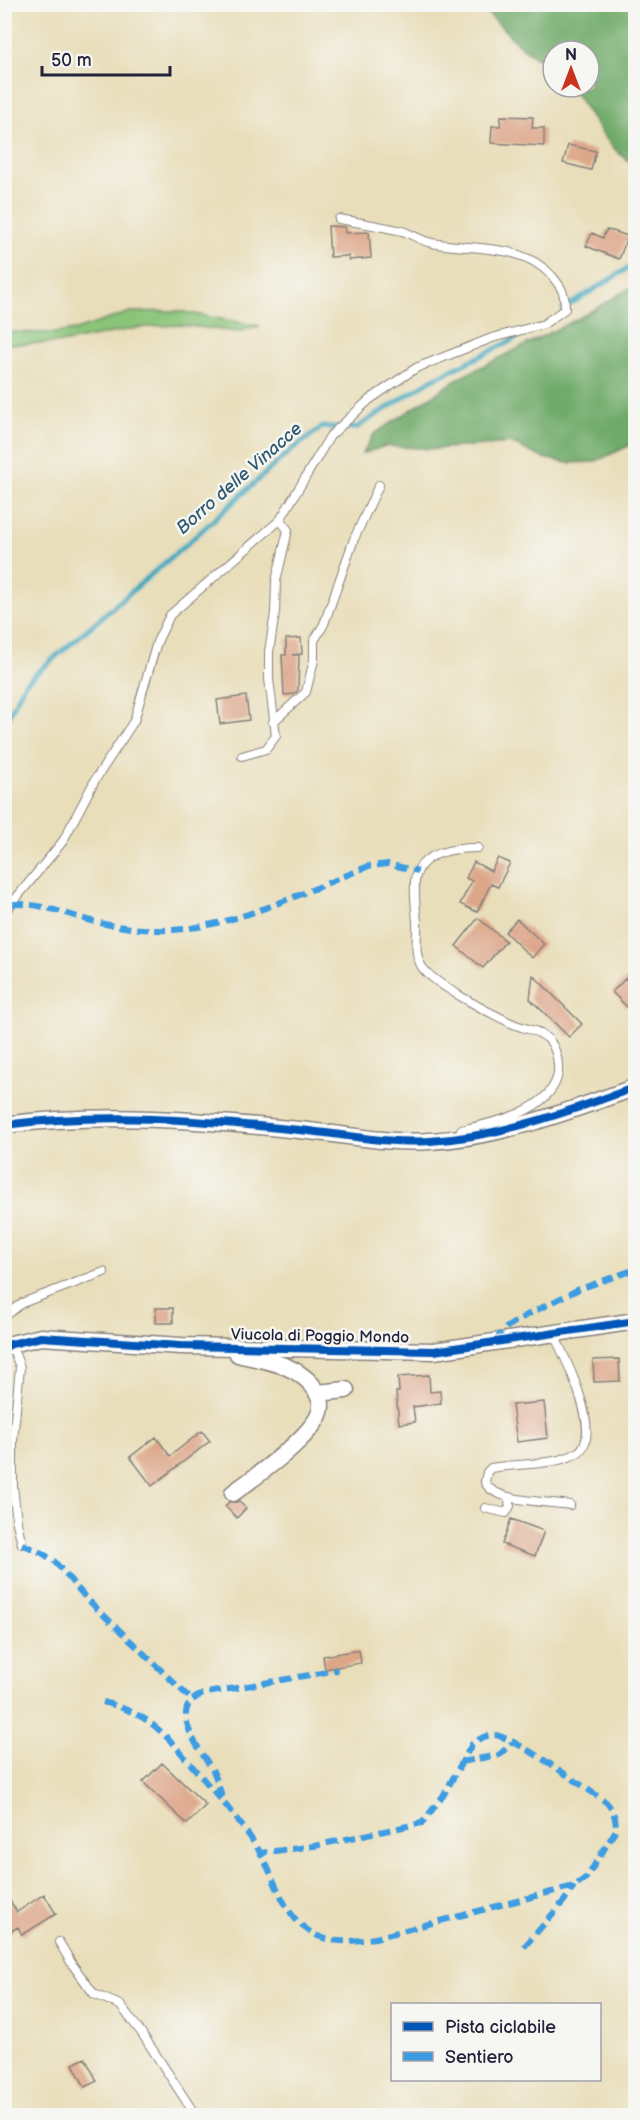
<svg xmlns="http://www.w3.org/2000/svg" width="640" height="2120" font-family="'Balsamiq Sans',sans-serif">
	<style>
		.green { fill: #8ac479; stroke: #56735a; stroke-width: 1.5 }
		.forest { fill: #6faa69; stroke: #486652; stroke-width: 1.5 }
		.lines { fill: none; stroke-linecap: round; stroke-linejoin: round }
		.stream { stroke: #40a9c0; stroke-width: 5 }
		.building { fill: #dda689 }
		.lane-casing { stroke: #86807a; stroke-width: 10 }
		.street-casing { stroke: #86807a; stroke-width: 19 }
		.lane { stroke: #fff; stroke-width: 8 }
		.street { stroke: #fff; stroke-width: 16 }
		.quiet { stroke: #3c9ce2; stroke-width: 6; stroke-dasharray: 12 6; stroke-linecap: butt }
		.cycleway-casing { stroke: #f6f6f2; stroke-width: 11 }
		.cycleway { stroke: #0057b8; stroke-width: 8 }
		.labels { text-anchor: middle; stroke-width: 5; stroke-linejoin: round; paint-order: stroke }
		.street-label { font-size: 16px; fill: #22223b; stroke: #f6f6f2 }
		.water-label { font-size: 18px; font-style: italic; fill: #2e5870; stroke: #f6f6f2 }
	</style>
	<rect width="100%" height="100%" fill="#f6f6f2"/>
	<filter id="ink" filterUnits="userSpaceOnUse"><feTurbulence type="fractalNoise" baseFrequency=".0167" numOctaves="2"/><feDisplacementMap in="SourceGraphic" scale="12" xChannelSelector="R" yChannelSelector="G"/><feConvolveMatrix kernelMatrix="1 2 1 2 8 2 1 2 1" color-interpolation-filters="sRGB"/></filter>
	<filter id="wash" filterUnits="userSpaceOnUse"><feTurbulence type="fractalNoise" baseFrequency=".008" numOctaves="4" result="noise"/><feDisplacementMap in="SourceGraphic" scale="24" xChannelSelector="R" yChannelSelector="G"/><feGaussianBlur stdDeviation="1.35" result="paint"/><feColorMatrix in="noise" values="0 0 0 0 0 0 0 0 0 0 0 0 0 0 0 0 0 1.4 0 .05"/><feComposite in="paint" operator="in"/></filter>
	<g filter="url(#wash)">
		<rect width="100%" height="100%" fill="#e9deba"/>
		<!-- green -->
		<path class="green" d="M178,311l82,15 -23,6 -56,-7 -21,1 -23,2 -76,15 -56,1v-12l49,1 22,-3 54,-18z"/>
		<!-- forest -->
		<path class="forest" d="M480,5h155v160c-30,-17 -43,-51 -65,-78h19v-36h-36v18l-33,-23z
			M635,285v158l-41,19 -26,1 -25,-5 -32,-15 -76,6 -50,-3 -23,8 12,-20 87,-57 120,-60z"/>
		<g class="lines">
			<!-- stream -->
			<path class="stream" d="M563,309l73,-46
				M4,731l4,-14 17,-34 164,-141 100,-90 33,-25 34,1 75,-48 76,-37 20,-12"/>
		</g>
		<g id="blocks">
			<!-- building -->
			<path class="building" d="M501,116l32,1 -1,11h12v18l-53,-3 1,-17h8z
				M568,145l28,6 -5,19 -28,-7z
				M328,226l17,1v6l24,-1 2,26 -22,2v-4l-19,1z
				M606,230l7,1 15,5 -9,23 -33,-13 6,-13 11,5z
				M301,638l1,16 -10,1h7l-1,35 -4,4 -10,1 -2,-40h4v-16z
				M246,696l3,24 -29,4 -3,-24z
				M498,858l12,5 -12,24 -7,-3 -14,28 -17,-8 12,-23 -6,-3 8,-16 17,9z
				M478,918l28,23 -23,27 -27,-22z
				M517,919l27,25 -12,14 -27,-26z
				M533,975l49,49 -13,13 -39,-38z
				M626,978l10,10v10l-9,9 -15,-15z
				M156,1308h17v15h-17z
				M619,1359l1,22 -26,1 -1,-22z
				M429,1375l1,17 10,-1 1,12 -28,4 2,15 -16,2 -3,-32h3l-1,-15z
				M544,1402l4,36 -31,4 -5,-37z
				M202,1431l8,10 -58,45 -22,-29 26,-20 14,19z
				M229,1502h10l7,6 -9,10 -12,-12z
				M511,1519l33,12 -9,25 -33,-12z
				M359,1650l2,13 -36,6 -2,-13z
				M162,1763l44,42 -19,19 -44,-42z
				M4,1891l13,21 27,-18 12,20 -34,21 -4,-8 -14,8z
				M85,2058l12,23 -12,6 -12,-23z"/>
		</g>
	</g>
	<g filter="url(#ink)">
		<use href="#blocks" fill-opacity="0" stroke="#86807a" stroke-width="1.5"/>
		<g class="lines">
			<defs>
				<path id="lane" d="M273,722l33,-30 8,-32v-19l10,-17 30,-85 25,-54
					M242,756l24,-7 10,-13 -7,-57v-27l6,-39 1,-32 12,-51 -8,-10
					M4,913l59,-72 32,-61 39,-59 23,-79 13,-27 110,-95 50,-84 39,-36 47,-32 76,-30 52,-14 21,-15c0,-16 -3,-21 -13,-33 -31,-34 -79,-25 -120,-33 -11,-2 -20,-9 -30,-12 -21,-5 -42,-8 -63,-12
					M461,1130c31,-7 85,-17 96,-52 3,-12 0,-30 -9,-39 -10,-10 -25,-10 -37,-16 -21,-10 -78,-39 -89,-56 -9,-14 -4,-29 -5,-45 -1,-13 -3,-27 -2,-41 3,-29 40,-33 63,-33
					M4,1317l18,-14 82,-31
					M553,1333c11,22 52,103 24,120 -21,13 -61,10 -86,15l-4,4 -2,10c9,21 64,19 85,23
					M11,1344l9,23 -7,73v46l4,37 5,21
					M485,1508l21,5 4,-7 -2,-9
					M59,1942l13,22 22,30 26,11 21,27 55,84"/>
				<path id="street" d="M4,1125c99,-13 197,-5 295,5 44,4 86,14 131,11 70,-4 140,-30 206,-54
					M4,1348l7,-4 30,-7 140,9 253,5 202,-30
					M317,1393l29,-3
					M233,1493c22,-16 79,-56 87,-81 6,-20 -17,-38 -33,-45 -15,-6 -33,-9 -49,-13"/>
			</defs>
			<!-- lane casing -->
			<use href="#lane" class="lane-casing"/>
			<!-- street casing -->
			<use href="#street" class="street-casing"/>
			<!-- lane -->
			<use href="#lane" class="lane"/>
			<!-- street -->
			<use href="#street" class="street"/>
			<!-- quiet -->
			<path class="quiet" d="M13,904c27,-1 50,9 75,16 22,6 46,9 68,10 67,3 150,-39 213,-64l19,-2 30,7
				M494,1342l13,-15 20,-12 50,-25 59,-21
				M22,1544l20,9 12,8 32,37 107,103
				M103,1702c19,5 35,11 50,23 17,13 32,33 47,50 21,25 44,50 61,79 15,27 23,63 51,79 20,12 41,8 63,5l199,-52 13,-9 29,-47c0,-12 -2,-19 -10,-28 -19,-13 -94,-67 -112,-67 -9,0 -15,4 -22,9l-29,52 -21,27 -108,23 -54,7
				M461,1762l38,-7 13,-12
				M223,1797c-4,-8 -6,-18 -10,-26 -12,-21 -51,-66 -6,-78l131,-23
				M524,1947l40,-46 10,-15"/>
			<defs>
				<path id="cycleway" d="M4,1125c99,-13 197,-5 295,5 44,4 86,14 131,11 70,-4 140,-30 206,-54
					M4,1348l7,-4 30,-7 140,9 253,5 202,-30"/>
			</defs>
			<!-- cycleway casing -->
			<use href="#cycleway" class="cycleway-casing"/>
			<!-- cycleway -->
			<use href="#cycleway" class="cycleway"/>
		</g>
	</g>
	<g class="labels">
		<!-- street labels -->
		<g class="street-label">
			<text transform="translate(320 1335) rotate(1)" y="6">Viucola di Poggio Mondo</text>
		</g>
		<!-- water labels -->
		<g class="water-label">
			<text transform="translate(239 478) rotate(-41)" y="6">Borro delle Vinacce</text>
		</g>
	</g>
	<!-- margin -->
	<rect width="640" height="2120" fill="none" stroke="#f6f6f2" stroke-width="24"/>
	<!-- legend -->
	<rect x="391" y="2003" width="210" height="78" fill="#f6f6f2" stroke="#a1a1a9" stroke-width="1.5"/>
	<rect x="403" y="2022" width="30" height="9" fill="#0057b8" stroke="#a1a1a9" stroke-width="1.5"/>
	<text x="445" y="2033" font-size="18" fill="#22223b">Pista ciclabile</text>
	<rect x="403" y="2052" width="30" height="9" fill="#3c9ce2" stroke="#a1a1a9" stroke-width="1.5"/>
	<text x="445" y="2063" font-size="18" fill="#22223b">Sentiero</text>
	<!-- north arrow -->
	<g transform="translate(571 69)"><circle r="28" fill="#f6f6f2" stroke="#a1a1a9" stroke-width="1.5"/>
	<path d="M0-4.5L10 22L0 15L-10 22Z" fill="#c8321e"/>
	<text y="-9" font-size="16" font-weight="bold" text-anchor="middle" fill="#22223b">N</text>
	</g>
	<!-- scale -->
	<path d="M42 66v9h128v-9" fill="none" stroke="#22223b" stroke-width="3"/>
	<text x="51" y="66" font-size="18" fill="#22223b" stroke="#f6f6f2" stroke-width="4.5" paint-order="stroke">50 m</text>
</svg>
